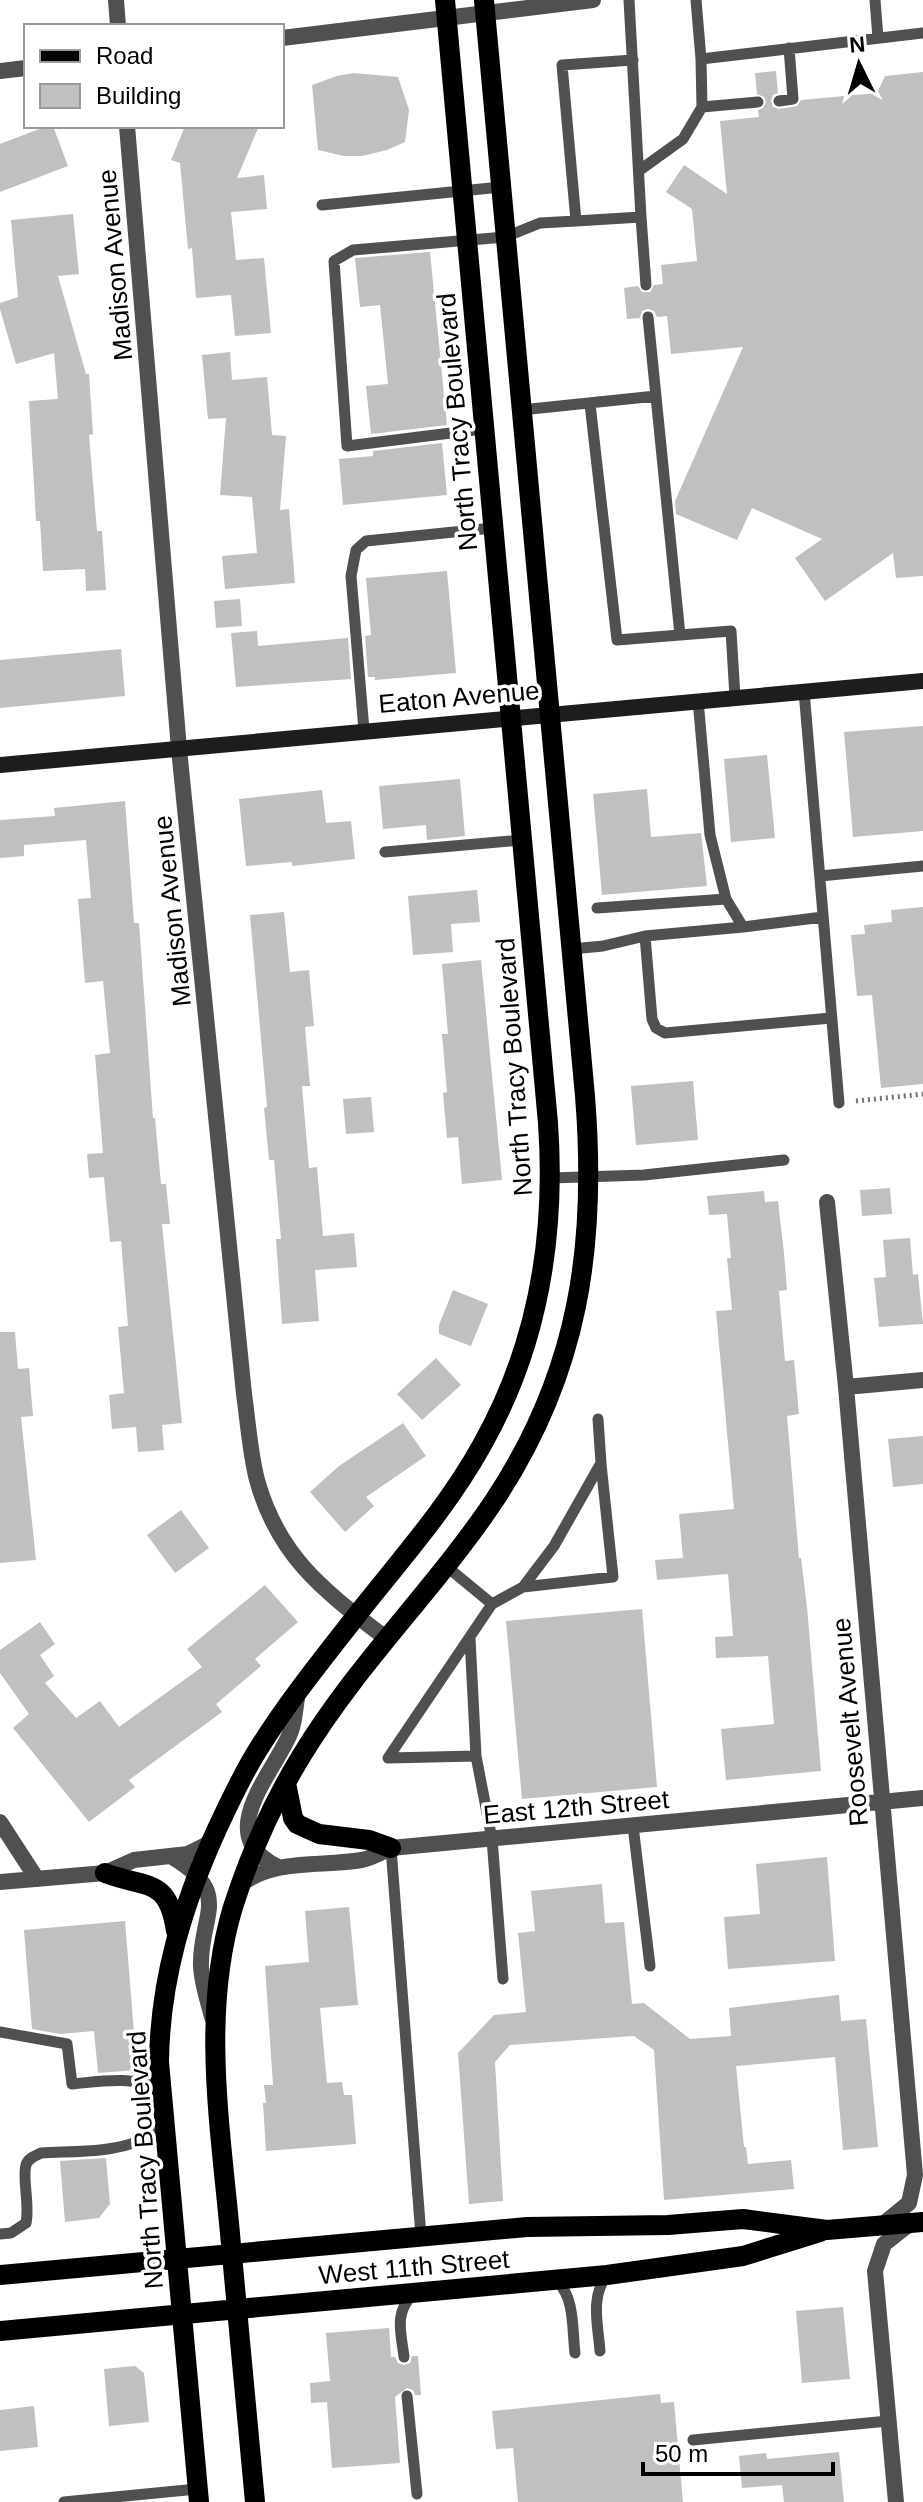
<svg xmlns="http://www.w3.org/2000/svg" width="923" height="2502" font-family="Helvetica,sans-serif">
	<style>
		.building { fill: #c0c0c0 }
		.lines { fill: none; stroke-linecap: round; stroke-linejoin: round }
		.path { stroke: #727272; stroke-width: 5; stroke-dasharray: 2 4; stroke-linecap: butt }
		.lane { stroke: #505050; stroke-width: 11 }
		.street { stroke: #505050; stroke-width: 16 }
		.secondary { stroke: #1d1d1d; stroke-width: 16 }
		.primary { stroke: #000; stroke-width: 20 }
		.labels { text-anchor: middle; stroke-width: 7; stroke-linejoin: round; paint-order: stroke }
		.street-label { font-size: 26px; fill: #000; stroke: #fff }
	</style>
	<rect width="100%" height="100%" fill="#fff"/>
	<!-- building -->
	<path class="building" d="M776,71l2,22 -5,2 -2,6 2,6 6,2 18,-3 4,-6 76,-7 8,-17 38,-4v504l-27,2 -3,-25 -68,48 -30,-43 27,-19 -70,-31 -15,32 -61,-26 -1,-13 68,-154 -72,7 -4,-38 -10,1 -3,-6 -6,-2 -6,2 -2,7 -13,1 -3,-31 14,-2 4,6h8l4,-7 9,-1 -2,-19 36,-4 -5,-52 -26,-17 18,-27 43,29 -7,-73 39,-4 -1,-7 5,-2 3,-6 -2,-5 -7,-3 -2,-21z
		M354,73l44,4 11,33 -4,32 -18,8 -25,6h-18l-26,-6 -6,-65 25,-9z
		M47,126h6l15,40 -68,26v-48z
		M185,126h74l-22,52 27,-3 3,34 -36,3 5,48 28,-2 7,75 -36,3 -4,-41 -35,3 -4,-50 -4,1 -8,-86 -9,-3z
		M73,214l6,60 -21,2 28,98h3l4,60 -4,1 8,96h5l4,59 -20,1 -1,-22 -42,2 -3,-50h-4l-7,-120 29,-2 -4,-46 -38,11 -16,-55v-6l18,-6 -7,-77z
		M430,252l17,173 -76,9 -5,-48 22,-2 -8,-79 -20,2 -5,-49z
		M230,352l2,28 35,-3 5,58 14,1 -6,74 9,-1 6,74 -70,6 -3,-33 35,-3 -5,-56 -32,-2 6,-77 -18,1 -6,-64z
		M442,443l5,52 -104,10 -4,-46 34,-3v-5z
		M447,571l9,102 -81,7v-3h-7l-3,-41 6,-1 -5,-57z
		M240,599l2,27 -26,2 -2,-27z
		M257,631l1,15 90,-8 3,41 -115,8 -5,-54z
		M121,649l4,47 -125,12v-48z
		M923,726v105l-70,6 -9,-105z
		M767,755l8,83 -44,4 -7,-83z
		M460,779l5,57 -38,4 -1,-15 -43,4 -4,-43z
		M647,789l4,48 50,-4 6,53 -105,9 -9,-101z
		M322,790l4,33 25,-2 4,38 -63,7v-4l-46,4 -7,-67z
		M125,801l9,122h5l14,195h2l6,66h5l4,40h-8l20,199 -20,2 2,25 -26,2 -2,-25 -24,2 -3,-34 15,-2 -6,-66 10,-1 -7,-85 -11,1 -6,-65 -15,1 -2,-24 16,-1 -8,-98 15,-2 -7,-72 -18,2 -7,-84 13,-1 -5,-58 -62,5v11l-24,2v-38l55,-4 -1,-8z
		M477,890l3,32 -29,2 2,28 -40,3 -5,-59z
		M923,907v177l-42,4 -9,-93 -15,1 -6,-61 14,-1 -1,-9 28,-3 -1,-12z
		M284,912l6,60 19,-2 5,56 -9,1 5,59h-8l7,82 8,-1 6,69 31,-3 3,34 -42,3 4,51 -37,3 -6,-85h5l-7,-79h-5l-5,-52 3,-1 -17,-192z
		M481,960l21,220 -40,4 -4,-47 -11,1 -4,-45 4,-1 -5,-58h6l-6,-70z
		M693,1081l5,59 -62,5 -5,-59z
		M371,1097l3,35 -28,2 -3,-35z
		M890,1188l2,26 -30,2 -2,-26z
		M764,1191l1,11 13,-1 6,52 3,37 -8,1 6,70 9,-1 5,54 -12,2 12,142h2l6,49 14,164 -95,9 -5,-51 53,-5 -6,-68 -52,2 -1,-21 18,-1 -5,-62 -71,6 -2,-20 28,-2 -4,-44 55,-5 -18,-198 16,-1 -5,-52h4l-4,-44 -18,1 -2,-19z
		M910,1238l3,37 5,-1 5,50 -44,3 -5,-49 12,-1 -3,-37z
		M453,1290l35,14 -17,42 -32,-12v-9z
		M0,1332h15l3,37 11,-1 4,48 -12,1 15,143 -36,3z
		M436,1358l25,27 -39,35 -25,-26z
		M403,1423l23,33 -60,41 8,9 -29,26 -35,-40 29,-26z
		M923,1436v48l-30,3 -5,-48z
		M181,1510l28,38 -34,25 -28,-38z
		M265,1585l33,37 -43,37 6,7 -45,38 6,8 -93,68 6,7 -46,35 -76,-94 16,-14 -29,-41v-23l40,-28 15,22 -15,11 14,21 -9,7 31,35 24,-17 19,26 83,-60 -15,-18z
		M642,1609l15,178 -135,12 -16,-178z
		M827,1857l8,104 -107,8 -4,-52 36,-3 -4,-50z
		M602,1884l3,39 19,-1 8,82 12,-1 46,36 41,-3 -2,-28 110,-13 2,26 25,-2 12,128 -35,3 -8,-93 -99,9 8,81h2l2,17 43,-4 3,29 -130,11 -10,-150 -20,-14 -124,9 -15,17 8,139 -34,3 -11,-151 36,-38 32,-3 -8,-79 17,-2 -4,-40z
		M349,1907l9,98 -38,3 7,75 15,-1 2,13h8l4,49 -90,7 -3,-48h3l-2,-18h9l-8,-119 44,-4 -4,-51z
		M125,1921l12,149 -39,3 -4,-42 -34,3 -28,-5 -8,-99z
		M106,2158l4,46 -11,14 -34,4 -5,-61z
		M843,2307l7,72 -48,4 -6,-72z
		M389,2328l2,29h4l3,6 6,2 6,-2 2,-7h6l3,39h-6l-2,-5 -6,-2 -12,9 5,66 -68,5 -5,-66 -16,1 -1,-20 20,-2 -4,-48z
		M135,2366l9,7 5,49 -40,4 -5,-57z
		M660,2394l1,9 13,-1 9,100h-165l-5,-54 -17,1 -4,-38z
		M34,2406l4,41 -38,4v-41z
		M839,2452l5,50h-60l-2,-17 -40,3 -3,-32 27,-3 1,6z"/>
	<g class="lines">
		<!-- path -->
		<path class="path" d="M856,1101l67,-7"/>
		<!-- lane -->
		<path class="lane" d="M629,0l12,217 -65,4 -14,-156 71,-5
			M696,0l5,59
			M875,0l3,38
			M779,101l14,-2 -4,-51
			M702,107l56,-5
			M640,170l43,-31 19,-32 -1,-48 222,-26
			M322,205l179,-18
			M641,217l5,68
			M648,317l32,318 51,-4 4,66
			M590,404l27,236 63,-5
			M521,410l135,-14
			M483,429l-136,17 -13,-185 19,-11 152,-13 35,-14 36,-2
			M804,691l35,412
			M698,700l12,135 16,64 17,28 80,-10
			M364,730l-13,-154 5,-26 10,-9 127,-13
			M385,852l137,-12
			M820,876l103,-10
			M597,908l129,-9
			M645,936l7,83 4,9 9,5 166,-15
			M572,949l31,-3 42,-10 98,-9
			M551,1178l93,-3 140,-15
			M446,1566l46,38 31,-17 31,-41 47,-83 -3,-44
			M523,1587l90,-10 -12,-113
			M470,1638l6,118 16,83 11,140
			M476,1756l-88,2 104,-154
			M633,1826l17,140
			M391,1848l30,388
			M0,2032l67,12 5,40c32,-3 59,-8 89,5
			M0,2234l11,-1 15,-10c4,-18 -4,-45 0,-58 2,-7 9,-9 15,-12 31,-2 69,0 98,-12 10,-4 17,-14 23,-22
			M557,2281c18,17 15,48 18,72
			M600,2351c-2,-26 -10,-54 7,-76
			M404,2357c-3,-25 -10,-44 9,-63
			M407,2396l10,98
			M693,2440l195,-19
			M64,2502l133,-13"/>
		<!-- street -->
		<path class="street" d="M116,0l2,26
			M282,38l311,-38
			M0,71l26,-3
			M127,126l52,623 65,645c4,28 6,59 13,86 22,79 69,112 130,159
			M827,1202l19,185 69,788 -6,28 -27,22
			M846,1387l77,-7
			M0,1822l37,57
			M172,1857c62,37 27,58 29,110 1,17 7,34 11,50
			M278,1867c-63,-30 -11,-86 9,-127 8,-14 8,-32 11,-48
			M0,1882l105,-9 29,-13 54,-6 18,-9 7,-8
			M240,1885c35,-27 81,-18 122,-25 10,-2 20,-8 29,-12l532,-50
			M896,2502l-21,-231 9,-27 27,-21"/>
		<!-- secondary -->
		<path class="secondary" d="M0,765l923,-84"/>
		<!-- primary -->
		<path class="primary" d="M286,1783l7,35 4,6 22,10 50,6 22,8
			M105,1873c41,16 63,3 71,58
			M0,2275l527,-48 141,-2 75,-6 84,11 96,-8
			M0,2331l607,-56 136,-19 77,-24
			M199,2502l-40,-440c1,-83 24,-158 58,-233 13,-28 26,-56 42,-81 30,-48 66,-92 101,-137 42,-53 89,-106 122,-166 56,-99 74,-208 66,-322l-103,-1123
			M255,2502c-9,-93 -17,-186 -26,-279 -10,-105 -27,-213 4,-316 17,-53 40,-105 69,-152 55,-91 133,-166 192,-254 85,-128 103,-255 91,-405l-101,-1096"/>
	</g>
	<g class="labels">
		<!-- street labels -->
		<g class="street-label">
			<text transform="translate(115 265) rotate(-95)" y="9">Madison Avenue</text>
			<text transform="translate(457 422) rotate(-95)" y="9">North Tracy Boulevard</text>
			<text transform="translate(459 697) rotate(-5)" y="9">Eaton Avenue</text>
			<text transform="translate(172 911) rotate(-96)" y="9">Madison Avenue</text>
			<text transform="translate(514 1067) rotate(-94)" y="9">North Tracy Boulevard</text>
			<text transform="translate(850 1722) rotate(-95)" y="9">Roosevelt Avenue</text>
			<text transform="translate(576 1807) rotate(-5)" y="9">East 12th Street</text>
			<text transform="translate(145 2160) rotate(-94)" y="9">North Tracy Boulevard</text>
			<text transform="translate(414 2267) rotate(-5)" y="9">West 11th Street</text>
		</g>
	</g>
	<!-- legend -->
	<rect x="24" y="24" width="260" height="104" fill="#ffffff" stroke="#999999" stroke-width="2"/>
	<rect x="40" y="50" width="40" height="12" fill="#000000" stroke="#999999" stroke-width="2"/>
	<text x="96" y="64" font-size="24" fill="#000000">Road</text>
	<rect x="40" y="84" width="40" height="24" fill="#c0c0c0" stroke="#999999" stroke-width="2"/>
	<text x="96" y="104" font-size="24" fill="#000000">Building</text>
	<!-- north arrow -->
	<g transform="translate(859 64) rotate(355)" stroke="#ffffff" stroke-width="6" paint-order="stroke">
	<path d="M0-6L14 30L0 20L-14 30Z" fill="#000000"/>
	<text y="-12" font-size="22" font-weight="bold" text-anchor="middle" fill="#000000">N</text>
	</g>
	<!-- scale -->
	<path d="M643 2462v12h190v-12" fill="none" stroke="#000000" stroke-width="4"/>
	<text x="655" y="2462" font-size="24" fill="#000000" stroke="#ffffff" stroke-width="6" paint-order="stroke">50 m</text>
</svg>
